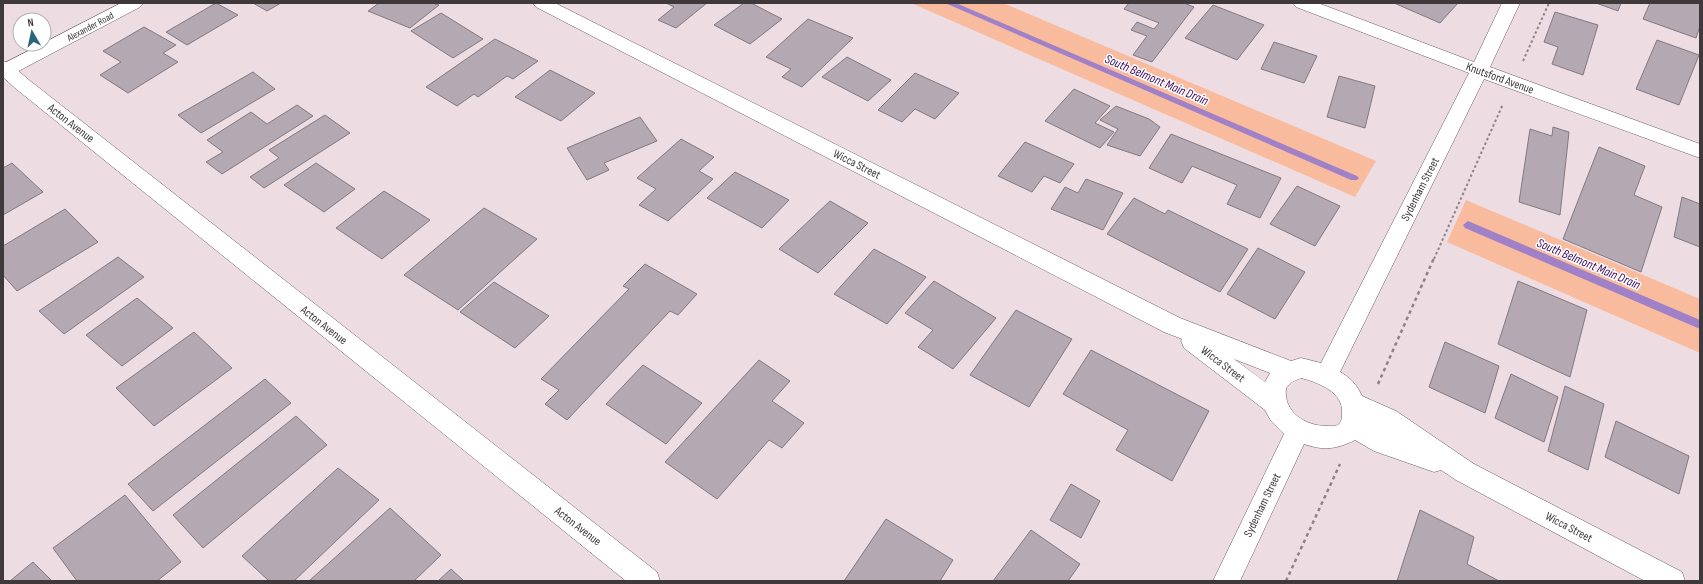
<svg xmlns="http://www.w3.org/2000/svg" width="1703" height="584" font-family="'Sofia Sans Condensed',sans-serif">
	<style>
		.green { fill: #f9bb9d }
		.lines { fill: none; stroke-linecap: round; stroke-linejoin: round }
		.stream { fill: #a081c8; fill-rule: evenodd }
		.building { fill: #b4a9b3; stroke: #837882 }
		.street-casing { stroke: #6b5d62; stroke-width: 1 }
		.secondary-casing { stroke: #6b5d62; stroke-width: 1 }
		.path-far1 { stroke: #8e8387; stroke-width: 2; stroke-dasharray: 2.5 2.5; stroke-linecap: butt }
		.path { stroke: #8e8387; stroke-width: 2.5; stroke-dasharray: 3.5 3.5; stroke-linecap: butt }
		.street { fill: #fff; fill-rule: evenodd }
		.secondary { fill: #fff; fill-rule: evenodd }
		.labels { text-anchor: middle; stroke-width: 3; stroke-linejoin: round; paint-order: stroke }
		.far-street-label { font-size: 10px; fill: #3f393b; stroke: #fff }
		.street-label { font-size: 12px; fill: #3f393b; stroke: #fff }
		.water-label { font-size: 13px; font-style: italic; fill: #3e0e64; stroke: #fff }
	</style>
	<rect width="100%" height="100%" fill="#eddce2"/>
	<!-- green -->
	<path class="green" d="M911,3h92l373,158 -21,36z
		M1466,200l234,99v54l-253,-111z"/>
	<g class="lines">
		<!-- stream -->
		<path class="stream" d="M945,3h11l401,173 2,2 -2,2h-6z
			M1468,221l232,99v9l-235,-101 -2,-3z"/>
	</g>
	<!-- building -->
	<path class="building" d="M216,3l22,12 -51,30 -21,-13z
		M253,3h28l-14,8z
		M379,3h54l6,2 -29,23 -42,-17z
		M666,3h41l-31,25 -18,-8 16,-13z
		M744,3h7l31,16 -32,25 -36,-19z
		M1129,3h55l10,4 -42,55 -19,-7 14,-19 -16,-6 6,-8 17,7 5,-6 -35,-14z
		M1394,3h64l-18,20z
		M1596,3h25l-3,8z
		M1650,3h50v23l-4,12 -53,-19z
		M1213,5l51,20 -27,35 -52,-22z
		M1555,12l43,13 -15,50 -31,-11 6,-17 -14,-5z
		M441,13l42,26 -30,19 -42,-27z
		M808,19l45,19 -51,49 -20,-10 9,-8 -25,-12z
		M144,27l32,18 -13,8 15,9 -50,31 -28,-18 21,-13 -18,-11z
		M495,39l43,22 -25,18 -6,-3 -29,21 -4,-3 -17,12 -31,-19z
		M1657,40l42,15 -20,50 -43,-16z
		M1274,42l43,14 -13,27 -43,-14z
		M847,57l44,23 -23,21 -46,-24z
		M550,70l45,23 -34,28 -46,-24z
		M253,72l22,17 -74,44 -23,-18z
		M915,73l44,20 -24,26 -20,-10 -13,13 -24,-12z
		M1339,76l36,10 -10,42 -38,-11z
		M1074,89l36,17 -15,17 19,9 -14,16 -55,-27z
		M297,105l16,11 -91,58 -16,-12 17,-10 -16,-12 44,-28 16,12z
		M1116,106l33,13 11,8 -20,29 -33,-11 11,-16 -18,-9z
		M325,115l25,18 -86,55 -14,-11 29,-19 -10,-8z
		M640,117l17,24 -53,22 5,7 -22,10 -20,-32z
		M1553,127l16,5 -9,83 -41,-13 11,-73 22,7z
		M1171,134l110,44 -21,40 -33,-14 10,-19 -45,-19 -10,17 -33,-15z
		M681,139l33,18 -15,14 14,8 -45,42 -29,-16 17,-16 -19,-11z
		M1025,142l49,22 -14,19 -16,-7 -12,16 -34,-16z
		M1599,147l46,19 -11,29 28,12 -21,65 -78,-33z
		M12,163l31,29 -40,23v-47z
		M316,163l39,26 -31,23 -40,-27z
		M735,172l54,28 -27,28 -55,-30z
		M1086,179l37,14 -20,37 -52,-21 14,-22 13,6z
		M1297,186l43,20 -25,40 -45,-22z
		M384,191l46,29 -48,39 -46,-31z
		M1682,197l18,7v43l-26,-10z
		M1134,198l31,16 3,-4 80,39 -28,43 -113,-58z
		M830,201l38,22 -50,50 -39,-24z
		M484,208l53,31 -79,71 -54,-35z
		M65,209l33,33 -81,49 -14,-16v-29z
		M1258,248l47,24 -30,47 -48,-25z
		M874,249l52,28 -39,47 -53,-30z
		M118,257l26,20 -80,57 -25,-23z
		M645,264l52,30 -19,21 -8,-4 -103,109 -22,-16 14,-14 -18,-11 88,-90 -6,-3z
		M934,281l62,37 -43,51 -35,-22 15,-17 -28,-17z
		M1518,281l69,29 -17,67 -72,-33z
		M494,282l55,34 -34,32 -55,-36z
		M137,298l36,30 -51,38 -36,-31z
		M1016,310l56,29 -43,68 -59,-32z
		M194,332l38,36 -78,58 -38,-38z
		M1445,342l54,24 -14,47 -56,-26z
		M1091,350l118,61 -37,70 -56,-31 12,-20 -65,-36z
		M759,360l31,21 -18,20 32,22 -22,25 -13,-8 -52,59 -52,-37z
		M643,365l59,38 -36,41 -60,-40z
		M1511,374l47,23 -14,45 -49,-24z
		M265,379l26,24 -138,108 -25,-27z
		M1565,386l39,18 -16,66 -40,-19z
		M296,416l31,29 -124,103 -30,-33z
		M1616,421l73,35 -10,38 -74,-37z
		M338,468l41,32 -85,81h-25l-27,-25z
		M1071,484l29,17 -19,37 -31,-18z
		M125,495l56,67 -24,19h-80l-24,-33z
		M390,508l51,47 -27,26h-105z
		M1420,510l54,27 -7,27 32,17h-102z
		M886,519l67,41 -13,21h-96z
		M1031,530l49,34 -12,17h-75z
		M33,562l19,19h-42z
		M451,569l13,12h-26z"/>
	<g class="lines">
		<defs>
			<path id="street" d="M533,3h22l625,315 111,43 10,-3 20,5 148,-290 -173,-66 -3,-4h25l156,59 28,-59h18l-30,64 210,77v14l-216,-79 -144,293c10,5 17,13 22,24l34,15 78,53 208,108 3,9h-40l-189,-101 -15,-10 -7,2 -60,-21 -19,-11c-18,9 -31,11 -51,4l-64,137h-27l71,-147 -13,-13 -6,-11 -81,-62 -3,-7 1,-2 -18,-7 -628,-325zM1234,359l36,14 -5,9zM1301,378c16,4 43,14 41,35 0,4 0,8 -3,11 -3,3 -8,2 -12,2 -22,0 -44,-14 -41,-38l6,-6z
				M3,61l6,2 20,17 628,492 3,9h-34l-611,-493 -12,-11z"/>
			<path id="secondary" d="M121,3h22l-3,4 -131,69 -6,2v-14z"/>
		</defs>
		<!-- street casing -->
		<use href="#street" class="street-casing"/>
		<!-- secondary casing -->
		<use href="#secondary" class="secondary-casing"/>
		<!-- path-far1 -->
		<path class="path-far1" d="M1523,61l26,-58
			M1434,259l69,-155"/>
		<!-- path -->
		<path class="path" d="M1378,384l56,-126
			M1286,581l54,-117"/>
		<!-- street -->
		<use href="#street" class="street"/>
		<!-- secondary -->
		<use href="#secondary" class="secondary"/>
	</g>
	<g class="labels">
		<!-- far-street labels -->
		<g class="far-street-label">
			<text transform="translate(90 26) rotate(-28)" y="4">Alexander Road</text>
		</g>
		<!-- street labels -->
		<g class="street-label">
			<text transform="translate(1500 78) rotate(20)" y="4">Knutsford Avenue</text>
			<text transform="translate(71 123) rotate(38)" y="4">Acton Avenue</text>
			<text transform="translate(857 164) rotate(27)" y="4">Wicca Street</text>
			<text transform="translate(1420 189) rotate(-63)" y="4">Sydenham Street</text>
			<text transform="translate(324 325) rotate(38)" y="4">Acton Avenue</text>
			<text transform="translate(1223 364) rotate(37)" y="4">Wicca Street</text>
			<text transform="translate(1262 505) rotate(-64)" y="4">Sydenham Street</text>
			<text transform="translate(578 526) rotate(38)" y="4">Acton Avenue</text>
			<text transform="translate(1569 527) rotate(28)" y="4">Wicca Street</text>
		</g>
		<!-- water labels -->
		<g class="water-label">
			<text transform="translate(1157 79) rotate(23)" y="5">South Belmont Main Drain</text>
			<text transform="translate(1589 263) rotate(23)" y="5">South Belmont Main Drain</text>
		</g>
	</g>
	<!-- border -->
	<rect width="1703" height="584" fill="none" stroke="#3f393b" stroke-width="8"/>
	<!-- north arrow -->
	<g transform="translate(32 32) rotate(351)"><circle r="19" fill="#ffffff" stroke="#b2b0b1"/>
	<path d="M0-3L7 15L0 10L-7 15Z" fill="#29657c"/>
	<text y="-6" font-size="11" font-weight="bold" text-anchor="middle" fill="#3f393b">N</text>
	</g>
</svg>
